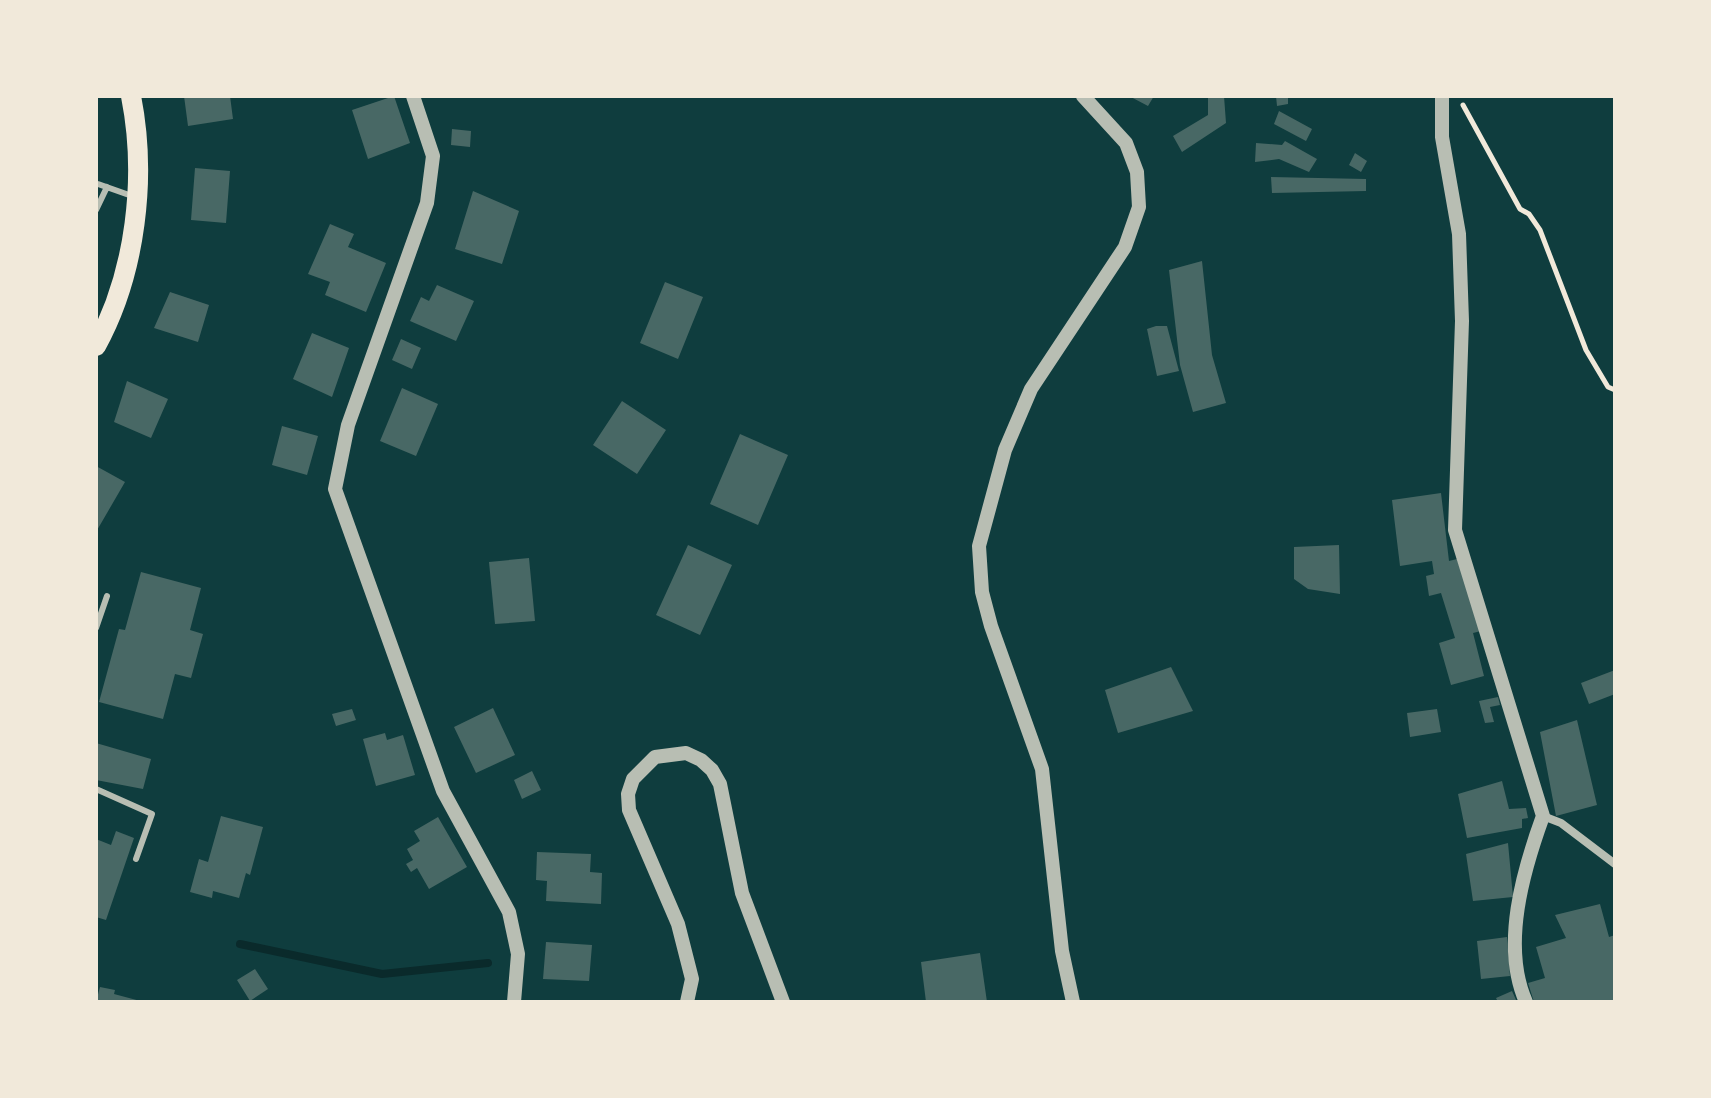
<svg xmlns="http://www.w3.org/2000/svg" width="1711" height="1098" font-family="'Fira Sans',sans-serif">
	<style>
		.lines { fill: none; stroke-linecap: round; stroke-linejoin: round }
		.stream { stroke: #0a2a2b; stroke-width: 8 }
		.building { fill: #486865 }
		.path { stroke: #f1e9da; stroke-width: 5 }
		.service { stroke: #b8beb3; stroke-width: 6 }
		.minor { stroke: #b8beb3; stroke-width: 8 }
		.tertiary { stroke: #b8beb3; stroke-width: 14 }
		.primary { stroke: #f1e9da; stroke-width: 20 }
	</style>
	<rect width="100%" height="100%" fill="#0f3d3e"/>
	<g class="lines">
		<!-- stream -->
		<path class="stream" d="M240,944l142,30 106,-11"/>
	</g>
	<!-- building -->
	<path class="building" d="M184,96h46l3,23 -45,7z
		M394,96l16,47 -42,16 -16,-49z
		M1129,96h25l-6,10z
		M1208,96h16l2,27 -44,29 -9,-16 35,-21z
		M1276,96h12v8l-11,2z
		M1279,111l33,18 -6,12 -32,-17z
		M452,129l19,2 -1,16 -19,-2z
		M1285,141l32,18 -8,13 -30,-13 -24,3 1,-19 26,2z
		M1355,153l12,8 -6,11 -12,-7z
		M195,168l35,3 -4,52 -35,-3z
		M1271,177l95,2v12l-94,2z
		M473,191l46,20 -17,53 -47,-15z
		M330,224l24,10 -6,13 38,16 -20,49 -41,-17 5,-13 -22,-8z
		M1202,261l10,94 14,48 -33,9 -13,-47 -11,-95z
		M665,282l38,15 -25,62 -38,-16z
		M437,285l37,16 -18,40 -46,-20 11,-24 8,4z
		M170,292l39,13 -11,37 -44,-14z
		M1156,326h11l12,45 -22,5 -10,-47z
		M312,333l37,15 -17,49 -39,-18z
		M401,339l20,9 -9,21 -20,-9z
		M127,381l41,18 -17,39 -37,-16z
		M402,388l36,16 -22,52 -36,-15z
		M622,401l44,29 -29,44 -44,-29z
		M282,426l36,10 -11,39 -35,-10z
		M740,434l48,21 -30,70 -48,-21z
		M96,466l29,16 -29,50z
		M1441,493l8,68 8,-2 24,72 -8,2 11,43 -33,9 -12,-42 16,-5 -14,-45 -12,3 -3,-20 8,-2 -2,-13 -32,5 -8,-66z
		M688,545l44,20 -32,70 -44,-20z
		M1339,545l1,49 -32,-5 -14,-10v-32z
		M529,558l6,63 -40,3 -6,-62z
		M141,572l60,16 -11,42 13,4 -12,44 -16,-4 -12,45 -64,-17 20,-73 6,1z
		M1171,667l22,44 -75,22 -13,-43z
		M1615,670v24l-26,10 -8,-21z
		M1498,697l2,8 -10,2 4,15 -9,1 -6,-22z
		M493,708l22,47 -39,18 -22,-46z
		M352,709l4,11 -20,6 -4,-12z
		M1437,709l4,23 -31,5 -3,-24z
		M1577,720l20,85 -41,11 -16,-84z
		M385,733l2,7 16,-5 12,40 -39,11 -13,-47z
		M96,743l55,16 -8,30 -47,-9z
		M532,771l9,19 -19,9 -8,-19z
		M1502,781l7,28 17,-1 2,10 -6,1v9l-55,10 -9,-44z
		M221,816l42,11 -13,48 -4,-2 -7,25 -26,-7 -1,7 -22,-6 9,-33 9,3z
		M438,817l29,50 -38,22 -12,-21 -6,4 -5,-8 7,-4 -6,-11 13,-8 -6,-10z
		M116,831l18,7 -28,82 -10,-3v-78l15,6z
		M1508,843l5,54 -40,4 -7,-47z
		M537,852l54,2 -1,18 12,1 -1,31 -55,-3 1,-20 -11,-1z
		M1600,904l9,33 6,-2v67h-81l-6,-19 17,-5 -9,-31 30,-9 -11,-23z
		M1507,937l3,39 -29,3 -4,-38z
		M546,942l46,3 -3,36 -46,-2z
		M980,953l7,49h-61l-5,-40z
		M255,969l13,20 -18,12 -13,-21z
		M100,987l15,3 -1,4 30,8h-48z
		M1512,991l5,11h-19l-2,-4z"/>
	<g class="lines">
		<!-- path -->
		<path class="path" d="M1463,105l57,104 9,5 11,16 46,120 22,37 7,3"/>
		<!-- service -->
		<path class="service" d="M98,184l34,12
			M96,210l11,-23
			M96,628l11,-32
			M96,789l56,25 -16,45"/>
		<!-- minor -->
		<path class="minor" d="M1543,816l18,7 54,41"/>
		<!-- tertiary -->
		<path class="tertiary" d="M413,96l20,60 -6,47 -79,222 -13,64 108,302 66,121 9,42 -4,48
			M1442,96v41l17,97 3,87 -7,209 88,286c-20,55 -42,130 -17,186
			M687,1002l5,-23 -14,-55 -49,-114 -1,-16 5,-15 22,-22 31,-4 15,7 11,10 8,14 22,109 41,109
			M1073,1002l-11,-51 -20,-182 -51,-143 -9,-34 -3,-46 26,-96 26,-61 94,-142 14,-40 -2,-35 -11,-29 -43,-47"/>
		<!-- primary -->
		<path class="primary" d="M96,346c40,-73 51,-169 35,-250"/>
	</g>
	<!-- border -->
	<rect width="1711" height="1098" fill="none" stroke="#f1e9da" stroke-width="196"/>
</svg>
